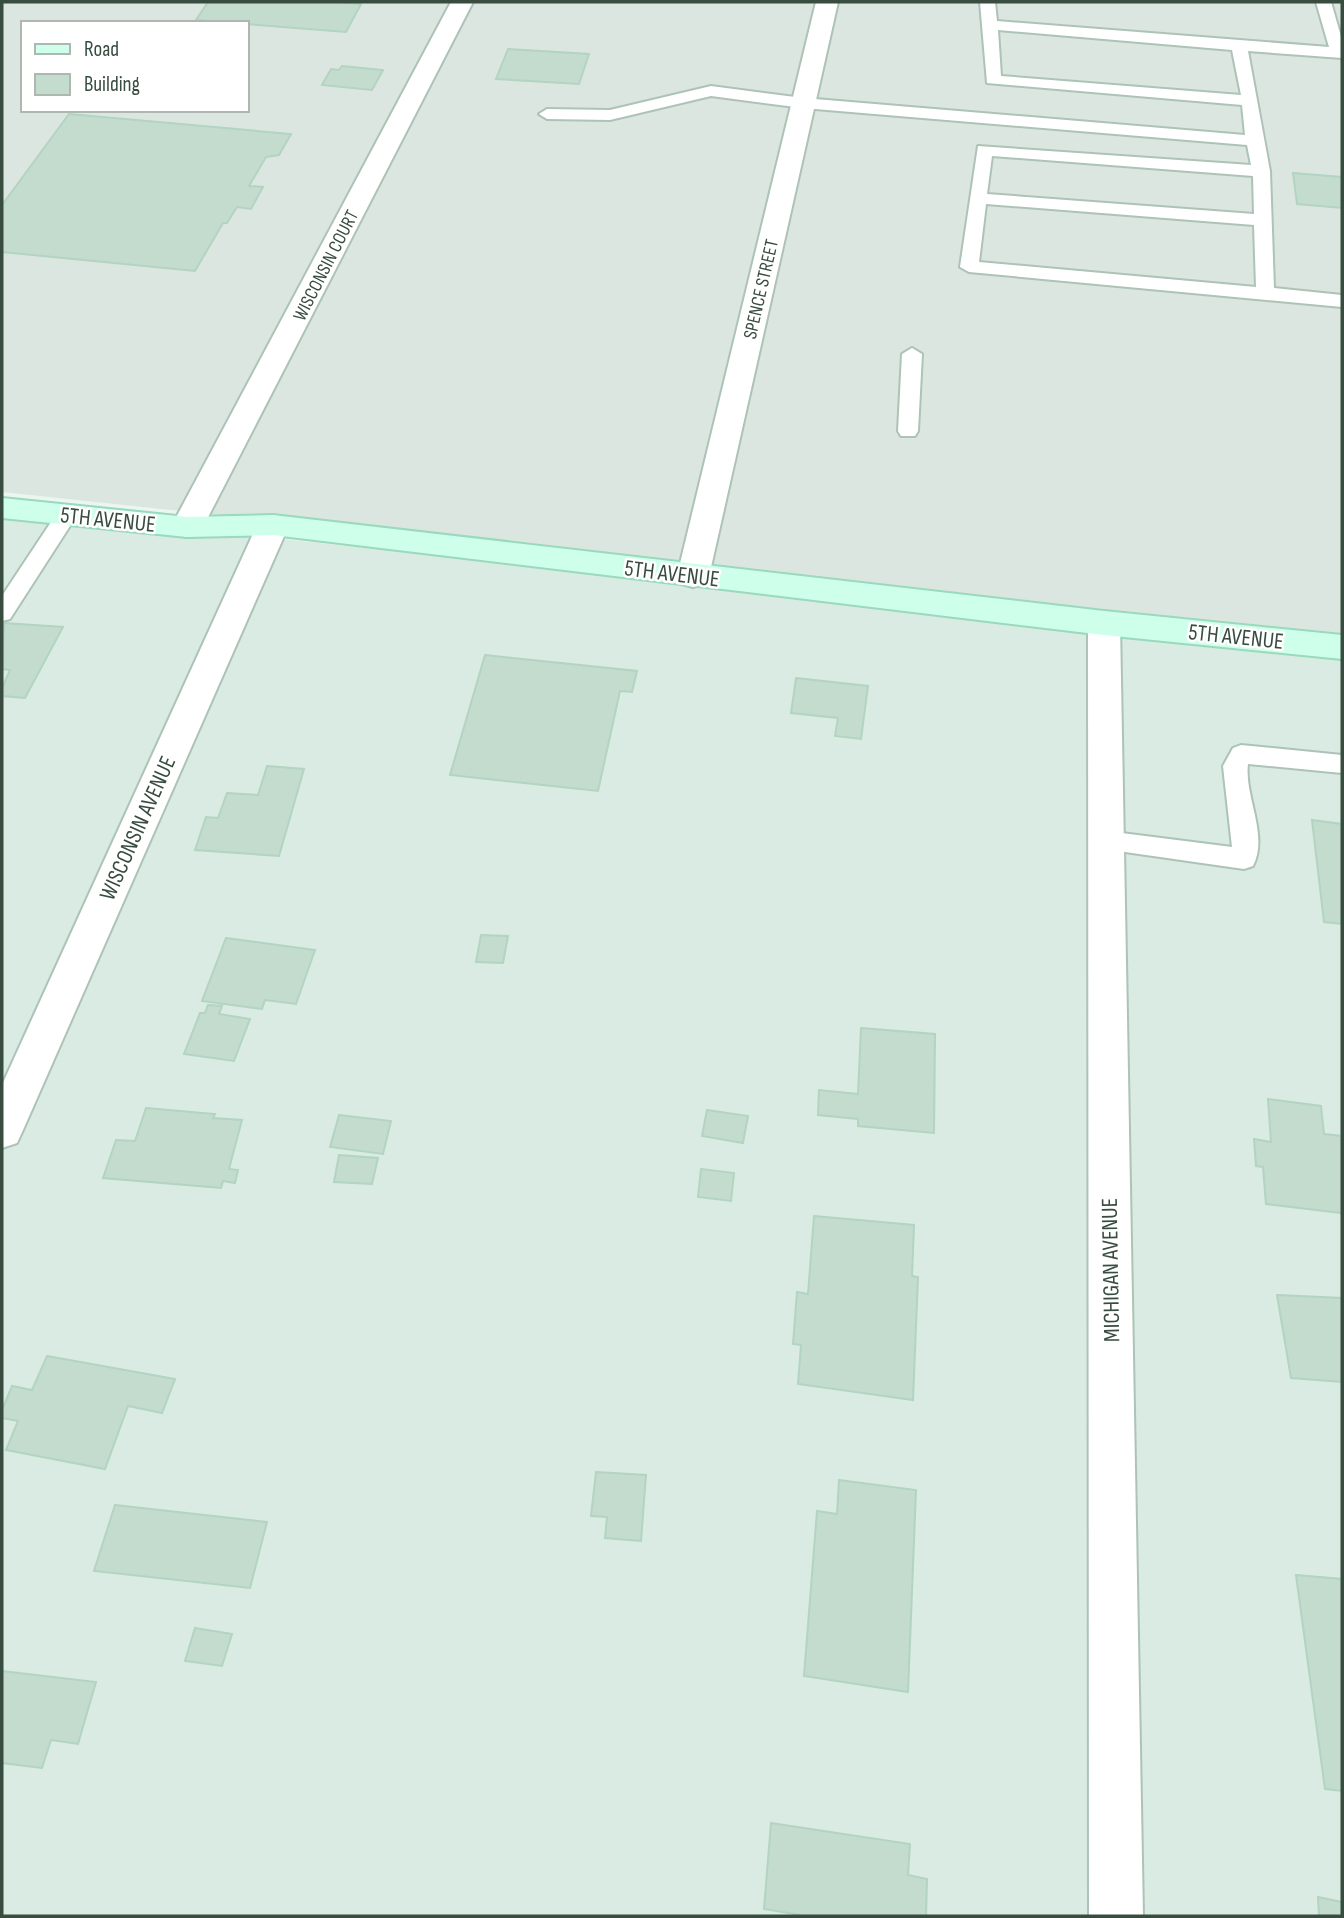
<svg xmlns="http://www.w3.org/2000/svg" width="1344" height="1918" font-family="'Sofia Sans Condensed',sans-serif">
	<style>
		.residential { fill: #d9ebe2 }
		.industrial { fill: #dce6e0; fill-rule: evenodd }
		.building { fill: #c3dcce; stroke: #b2d4c1; stroke-width: 2 }
		.lines { fill: none; stroke-linecap: round; stroke-linejoin: round }
		.service-casing { stroke: #adc3b7; stroke-width: 4 }
		.minor-casing { stroke: #adc3b7; stroke-width: 4 }
		.secondary-casing { stroke: #99d9bc; stroke-width: 4 }
		.service { fill: #fff; fill-rule: evenodd }
		.minor { fill: #fff; fill-rule: evenodd }
		.secondary { fill: #cdffea; fill-rule: evenodd }
		.labels { text-anchor: middle; stroke-width: 5; stroke-linejoin: round; paint-order: stroke }
		.far-street-label { font-size: 19px; fill: #384c40; stroke: #fff }
		.street-label { font-size: 23px; fill: #384c40; stroke: #fff }
	</style>
	<rect width="100%" height="100%" fill="#ebf6f1"/>
	<!-- residential -->
	<path class="residential" d="M2,510l1340,139v1267h-1340z"/>
	<!-- industrial -->
	<path class="industrial" d="M2,2h1340v633l-1340,-143zM23,23h224v87h-224z"/>
	<!-- building -->
	<path class="building" d="M208,2h129l24,2 -15,28 -150,-12z
		M508,49l81,5 -10,30 -83,-5z
		M342,66l41,4 -11,20 -50,-5 9,-16 8,1z
		M69,114l222,20 -12,21 -13,2 -17,29 14,1 -12,22 -14,-2 -10,16h-4l-28,48 -193,-19v-47z
		M1293,173l49,4v31l-45,-4z
		M4,623l59,4 -38,71 -23,-2v-8l8,-18 -8,-1z
		M485,655l152,16 -5,21 -12,-1 -22,100 -148,-16z
		M796,678l72,8 -7,53 -26,-3 3,-18 -47,-5z
		M267,766l37,3 -25,87 -84,-6 11,-33 12,1 9,-25 31,2z
		M1312,820l30,4v100l-18,-2z
		M481,935l27,1 -5,27 -27,-1z
		M226,938l89,12 -19,54 -31,-4 -3,9 -60,-8z
		M208,1005l14,1 -3,8 31,5 -16,42 -50,-7 16,-41h5z
		M861,1028l74,6 -1,99 -76,-7v-7l-40,-4 1,-25 39,4z
		M1268,1099l53,7 3,28 18,2v77l-76,-9 -3,-37 -7,-1 -2,-27 17,3z
		M146,1108l69,6 -2,4 29,2 -13,49 9,1 -3,13 -12,-2 -2,7 -118,-10 13,-38 19,1z
		M707,1110l41,6 -5,27 -41,-7z
		M339,1115l52,6 -8,33 -53,-7z
		M339,1155l39,3 -6,26 -38,-2z
		M701,1169l33,4 -3,28 -33,-4z
		M814,1216l100,9 -2,51 6,1 -5,123 -115,-16 3,-39 -8,-1 4,-52 11,2z
		M1277,1295l65,3v84l-51,-4z
		M47,1356l128,23 -13,34 -34,-7 -23,63 -99,-19 12,-29 -16,-3v-8l10,-24 20,4z
		M596,1472l50,3 -5,66 -36,-3 2,-21 -16,-1z
		M839,1480l77,10 -8,202 -104,-16 13,-165 20,3z
		M115,1505l152,17 -17,66 -156,-17z
		M1296,1575l46,4v212l-17,-2z
		M195,1628l37,6 -10,32 -37,-5z
		M2,1671l94,11 -18,62 -27,-4 -9,28 -40,-5z
		M771,1823l139,21 -2,31 19,4 -1,37h-120l-42,-7z
		M1318,1897l24,5v14h-23z"/>
	<g class="lines">
		<defs>
			<path id="service" d="M980,2h15l2,19 332,26 -13,-45h15l11,38v18l-94,-7 22,120 4,117 68,7v12l-373,-35 -9,-5 18,-121 273,19 -4,-20 -444,-37 -92,-12 -101,24 -63,-1 -8,-5 8,-5 63,1 101,-24 92,12 442,37 -3,-30 -255,-22zM998,30l234,20 9,45 -240,-19zM992,156l261,20 1,38 -267,-20zM986,204l268,21 2,62 -277,-25z
				M912,348l10,6 -4,77 -3,5h-14l-3,-5 4,-77z
				M66,508l7,2 4,5 -67,104 -8,2v-25l57,-86z
				M1241,745l101,10v18l-94,-9c-4,32 21,71 5,102l-9,3 -147,-21 -3,-7 3,-7 9,-3 126,16 -9,-81 10,-18z"/>
			<path id="minor" d="M451,2h22l-270,525 -5,7 -11,3 -11,-3 -5,-7z
				M816,2h22l-129,574 -5,8 -11,3 -11,-3 -5,-8z
				M273,515l11,3 5,7 -266,605 -6,13 -15,5v-63l255,-560 5,-7z
				M1104,611l12,4 4,8 23,1293h-54l-1,-1293 4,-8z"/>
			<path id="secondary" d="M2,498l185,19 86,-2 831,96 238,24v24l-238,-24 -831,-100 -86,2 -185,-19z"/>
		</defs>
		<!-- service casing -->
		<use href="#service" class="service-casing"/>
		<!-- minor casing -->
		<use href="#minor" class="minor-casing"/>
		<!-- secondary casing -->
		<use href="#secondary" class="secondary-casing"/>
		<!-- service -->
		<use href="#service" class="service"/>
		<!-- minor -->
		<use href="#minor" class="minor"/>
		<!-- secondary -->
		<use href="#secondary" class="secondary"/>
	</g>
	<g class="labels">
		<!-- far-street labels -->
		<g class="far-street-label">
			<text transform="translate(325 265) rotate(-63)" y="7">WISCONSIN COURT</text>
			<text transform="translate(760 289) rotate(-77)" y="7">SPENCE STREET</text>
		</g>
		<!-- street labels -->
		<g class="street-label">
			<text transform="translate(108 519) rotate(6)" y="8">5TH AVENUE</text>
			<text transform="translate(672 573) rotate(7)" y="8">5TH AVENUE</text>
			<text transform="translate(1236 636) rotate(6)" y="8">5TH AVENUE</text>
			<text transform="translate(137 828) rotate(-66)" y="8">WISCONSIN AVENUE</text>
			<text transform="translate(1110 1270) rotate(-91)" y="8">MICHIGAN AVENUE</text>
		</g>
	</g>
	<!-- border -->
	<rect width="1344" height="1918" fill="none" stroke="#384c40" stroke-width="7"/>
	<!-- legend -->
	<rect x="21" y="21" width="228" height="91" fill="#ffffff" stroke="#afb7b3" stroke-width="2"/>
	<rect x="35" y="44" width="35" height="10" fill="#cdffea" stroke="#afb7b3" stroke-width="2"/>
	<text x="84" y="56" font-size="21" fill="#384c40">Road</text>
	<rect x="35" y="74" width="35" height="21" fill="#c3dcce" stroke="#afb7b3" stroke-width="2"/>
	<text x="84" y="91" font-size="21" fill="#384c40">Building</text>
</svg>
